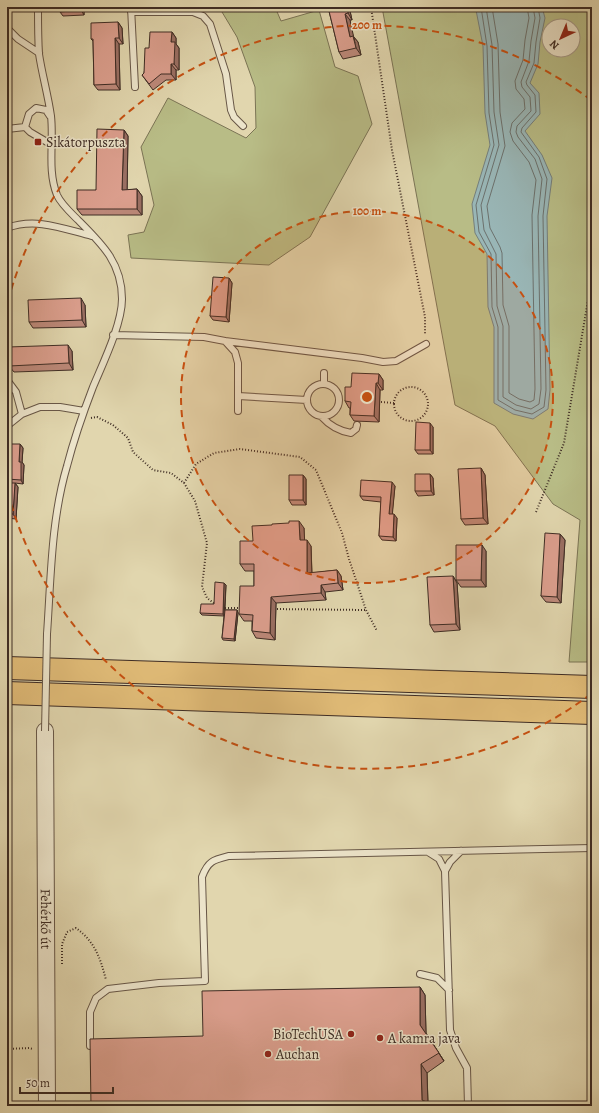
<svg xmlns="http://www.w3.org/2000/svg" width="599" height="1113" font-family="Alegreya,serif">
	<style>
		.green { fill: #b8bc86; stroke: #7b7455; fill-rule: evenodd }
		.water { fill: #99b6b6; stroke: #757f7c }
		.lines { fill: none; stroke-linecap: round; stroke-linejoin: round }
		.shore { stroke: #6c716d; stroke-width: 1 }
		.service-casing { stroke: #675646; stroke-width: 8 }
		.tertiary-casing { stroke: #675646; stroke-width: 18 }
		.motorway-casing { stroke: #3e2c24; stroke-width: 24 }
		.path { stroke: #3e2c24; stroke-width: 2; stroke-dasharray: 1 2; stroke-linecap: butt }
		.service { stroke: #ece4ca; stroke-width: 6 }
		.tertiary { stroke: #ece4ca; stroke-width: 16 }
		.motorway { stroke: #e0bb77; stroke-width: 22 }
		.service-bridge-casing { stroke: #675646; stroke-width: 8; stroke-linecap: butt }
		.service-bridge { stroke: #ece4ca; stroke-width: 6 }
		.wall { fill: #bd897a; stroke: #3e2c24 }
		.shaded-wall { fill: #9a6f63; stroke: #3e2c24 }
		.building { fill: #dc9f8e; stroke: #3e2c24 }
		.ring { fill: none; stroke: #c65011; stroke-width: 2; stroke-dasharray: 7 5 }
		.poi-dot { fill: #8f2418; stroke: #ece4ca; stroke-width: 1.5 }
		.labels { text-anchor: middle; stroke-width: 3; stroke-linejoin: round; paint-order: stroke }
		.poi-label { font-size: 14px; fill: #3e2c24; stroke: #ece4ca; text-anchor: start }
		.street-label { font-size: 14px; fill: #3e2c24; stroke: #ece4ca }
		.centre { fill: #c65011; stroke: #ece4ca; stroke-width: 2 }
		.ring-label { font-size: 12px; text-anchor: middle; font-weight: bold; fill: #c65011; stroke: #ece4ca; stroke-width: 3; stroke-linejoin: round; paint-order: stroke }
	</style>
	<rect width="100%" height="100%" fill="#e1d6ae"/>
	<filter id="stains"><feTurbulence type="fractalNoise" baseFrequency=".005" numOctaves="4"/><feColorMatrix values="0 0 0 0 .2 0 0 0 0 .09 0 0 0 0 .02 0 0 0 .5 -.17"/></filter>
	<radialGradient id="worn" r=".72"><stop offset=".6" stop-color="#630" stop-opacity="0"/><stop offset="1" stop-color="#630" stop-opacity=".3"/></radialGradient>
	<!-- green -->
	<path class="green" d="M219,7h56l6,14 38,-11 16,57 23,9 14,48 -62,113 -41,28 -138,-7 -3,-23 16,-3 10,-27 -13,-58 27,-49 78,40 10,-10 -1,-41 -18,-50z
		M382,7h210v655h-23l11,-142 -27,-16 -58,-78 -40,-21zM549,26h24v24h-24z"/>
	<!-- water -->
	<path class="water" d="M477,7h65l3,11 -5,24 -2,22 -8,19 9,10 1,21 -15,17 17,24 10,23 -5,38 3,174 -2,19 -15,10 -20,-5 -19,-11v-76l-6,-20 -1,-53 -12,-21 -3,-29 18,-59 -5,-32 -2,-67 -7,-36z"/>
	<g class="lines">
		<!-- shore -->
		<path class="shore" d="M481,7l6,39 2,67 5,32 -18,60 3,27 12,22 1,53 6,20v73l17,10 17,4 12,-7 2,-17 -3,-174 4,-37 -8,-22 -18,-25 1,-4 14,-16 -1,-17 -8,-10 -1,-3 8,-19 2,-21 4,-24 -2,-11
			M486,7l6,38 2,67 5,33 -18,60 3,25 12,24 1,52 6,20v71l13,8 15,4 8,-5 2,-15 -3,-173 4,-37 -7,-20 -17,-22 -2,-5 1,-6 14,-15 -1,-14 -8,-10 -1,-5 8,-21 2,-20 4,-23 -2,-11
			M492,7l6,37 2,68 5,34 -18,60 3,22 10,19 2,6 1,52 6,21v67l10,6 11,3 4,-2 1,-11 -3,-174 4,-35 -7,-18 -16,-21 -3,-9 2,-9 13,-14 -1,-10 -8,-10 -1,-8 8,-21 2,-20 4,-22 -2,-11"/>
		<defs>
			<path id="service" d="M38,7c0,15 0,31 1,47 3,20 9,41 12,62 3,26 -4,54 6,79 4,9 14,18 21,25 24,24 44,43 44,79 0,25 -19,64 -29,88 -10,26 -19,52 -26,79 -16,54 -16,112 -20,168
				M131,7l4,80
				M131,12h62l10,4 7,8 16,50 5,36 3,7 9,9
				M7,28l11,11 21,14
				M50,116l-4,-6 -10,-2 -7,6 -4,13 5,5 22,13
				M7,129l18,-2
				M7,228c29,-11 57,1 85,8
				M113,335l91,2 21,4 10,11 3,11v48
				M225,341l137,17 21,4 13,-1 30,-17
				M324,373v11
				M7,380l9,12 6,22 18,-7h20l24,4
				M307 400a16 16 0 1 1 32 0a16 16 0 1 1-32 0Z
				M238,396l69,4
				M322,417c8,9 17,14 29,16l5,-4 1,-4
				M7,426l15,-12
				M461,851l-11,11 -5,9 5,159 6,18 11,20 1,38
				M428,852l11,7 6,12
				M420,974l17,4 12,12
				M90,1046v-34l6,-14 12,-9 51,-6 46,-2 -3,-104c6,-16 11,-17 27,-21l363,-8"/>
			<g id="tertiary">
				<path id="s1" d="M45,731l2,375"/>
			</g>
			<path id="motorway" d="M7,668l585,19
				M7,693l585,20"/>
		</defs>
		<!-- service casing -->
		<use href="#service" class="service-casing"/>
		<!-- tertiary casing -->
		<use href="#tertiary" class="tertiary-casing"/>
		<!-- motorway casing -->
		<use href="#motorway" class="motorway-casing"/>
		<!-- path -->
		<path class="path" d="M371,7l21,143 33,167v18
			M394 404a17 17 0 1 1 34 0a17 17 0 1 1-34 0Z
			M381,402l13,1
			M91,418l6,-1 16,8 15,13 5,14 20,18 18,3 13,10 11,18 12,42 -5,44 5,11 8,6
			M184,483l12,-19 18,-11 26,-4 60,8 16,13 26,63 7,26 17,51 11,21
			M536,512l28,-69 28,-167
			M222,608h20
			M274,609l92,1
			M62,964v-20l5,-12 9,-4c19,14 24,29 30,52
			M7,1049l22,-1 4,1"/>
		<!-- service -->
		<use href="#service" class="service"/>
		<!-- tertiary -->
		<use href="#tertiary" class="tertiary"/>
		<!-- motorway -->
		<use href="#motorway" class="motorway"/>
		<defs>
			<path id="service-bridge" d="M45,731l2,-97"/>
		</defs>
		<!-- service-bridge casing -->
		<use href="#service-bridge" class="service-bridge-casing"/>
		<!-- service-bridge -->
		<use href="#service-bridge" class="service-bridge"/>
	</g>
	<!-- wall -->
	<path class="wall" d="M84,7v8l-21,1 -3,-4z
		M328,7h24l1,3 -3,1 2,9h-2l3,16 5,6 3,13 -18,4 -4,-7z
		M118,22l4,6 1,16h-4l1,46h-22l-4,-5 -1,-44 -2,-2z
		M172,32l4,6v6l3,4v22h-3v10h-10l-13,10 -11,-15 2,-2 5,-25z
		M124,130l4,6 -1,54 10,-1 5,7v19h-60l-5,-6 19,-19z
		M229,278l3,5 -3,39 -16,-2 -3,-4z
		M85,305l1,22 -53,1 -4,-6z
		M72,351l1,19 -59,2 -5,-6z
		M379,374l4,6v10h-3l-1,32 -25,-1 -4,-6v-7h-1l-4,-7 6,-14z
		M433,427v27h-15l-3,-4z
		M20,444l3,4 -1,14 2,3 -1,19 -8,-1 3,4 -2,32 -9,-1v-35h2l-2,-3v-12l2,-7z
		M481,468l4,7 3,49 -23,1 -4,-6z
		M430,474l3,4 1,17 -16,1 -3,-5z
		M303,475l3,4v26h-14l-3,-5z
		M395,486l-3,28 5,4 -1,23 -14,-1 -3,-4 2,-34 -18,-2 -3,-4z
		M304,528v12l7,6 1,27 25,-3 4,6 2,14 -18,2 1,8 -50,3 -1,37 -19,-2 -4,-7v-10h-8l-5,-7 15,-28v-15h-9l-5,-7 13,-23z
		M560,534l5,6 -4,63 -15,-1 -5,-6z
		M486,551v36h-25l-5,-7z
		M453,576l4,7 3,47 -26,2 -4,-7z
		M224,583l2,2 -1,25h12l1,3 -3,28 -12,-1 -1,-2 2,-22 -22,-1 -2,-2 14,-9z
		M420,987l5,8 1,38 18,28 -17,12 1,29 -225,-66z"/>
	<!-- shaded-wall -->
	<path class="shaded-wall" d="M81,7h3v8l-3,-5z
		M347,7h1l2,4 2,9 -4,-7z
		M345,14l5,6 5,23 -5,-6z
		M118,22l4,6 1,16 -4,-6z
		M172,32l4,6v6l3,4v22l-5,-6 -3,-22z
		M353,36l5,6 3,13 -5,-7z
		M115,38l4,6 1,46 -4,-6z
		M171,64l5,6v10l-5,-6z
		M124,130l4,6 -1,60 -5,-6z
		M137,189l5,7v19l-5,-6z
		M229,278l3,5 -3,39 -3,-5z
		M81,298l4,7 1,22 -4,-7z
		M68,345l4,6 1,19 -4,-7z
		M379,374l4,6v10l-5,-7z
		M376,383l4,7 -1,32 -5,-6z
		M430,423l3,4v27l-3,-4z
		M20,444l3,4 -1,14 2,3 -1,19 -2,-4 -2,-18z
		M481,468l4,7 3,49 -5,-6z
		M430,474l3,4 1,17 -3,-4z
		M303,475l3,4v26l-3,-5z
		M392,482l3,4 -3,32 -3,-4z
		M15,483l3,4 -2,32 -3,-5z
		M394,514l3,4 -1,23 -3,-4z
		M299,521l5,7 1,19 -5,-7z
		M560,534l5,6 -4,63 -4,-6z
		M307,540l4,6 1,34 -5,-7z
		M482,545l4,6v36l-5,-7z
		M337,570l4,6 2,14 -5,-7z
		M453,576l4,7 3,47 -4,-6z
		M224,583l2,2 -2,31 -1,-2z
		M321,585l4,7 1,8 -5,-7z
		M271,597l5,6 -1,37 -5,-7z
		M237,610l1,3 -3,28 -1,-2z
		M420,987l5,8 1,38 18,28 -24,-36z
		M421,1064l6,9 1,33 -6,-6z"/>
	<!-- building -->
	<path class="building" d="M59,7h22v3l-21,2z
		M328,7h19l1,6 -3,1 5,23 3,-1 3,12 -17,4z
		M118,22l1,16h-4l1,46 -22,1 -1,-46h-2v-16z
		M150,32h22l-1,10h4l-1,22h-3v10h-10l-12,10 -7,-9 2,-2 1,-25h4z
		M97,129l27,1 -2,60 15,-1v20h-60v-19h19z
		M213,277l16,1 -3,39 -16,-1z
		M81,298l1,22 -53,2 -1,-22z
		M68,345l1,18 -60,3 -1,-19z
		M352,373l27,1 -1,9h-2l-2,33 -24,-1 1,-13 -6,-1v-14h6z
		M416,422l14,1v27h-15z
		M10,444h10l-1,18h2v18l-14,-1v-18h2z
		M481,468l2,50 -22,1 -3,-50z
		M415,474h15l1,17h-16z
		M289,475h14v25h-14z
		M361,480l31,2 -3,32h5l-1,23 -14,-1 2,-39 -21,-1z
		M7,483h8l-2,31h-6z
		M289,521h10l1,19h7v33l30,-3 1,13 -17,2v8l-50,4 -1,36 -18,-2 1,-16 -14,-1 1,-28h14v-22h-14v-23h13l-1,-15 20,-1v-1l17,-1z
		M545,533l15,1 -3,63 -16,-1z
		M456,545h26l-1,35h-25z
		M453,576l3,48 -26,1 -3,-48z
		M215,582l9,1 -1,31 -23,-1 1,-9h13z
		M225,610h12l-3,29 -12,-1z
		M420,987v38l19,28 -18,11 1,36 14,6h-345l-1,-67 113,-3 -1,-45z"/>
	<!-- distance rings -->
	<circle cx="367" cy="397" r="186" fill="#c65011" fill-opacity=".12"/>
	<g class="ring">
		<circle cx="367" cy="397" r="186"/>
		<path d="M591 694A372 372 0 0 1 8 493M8 301A372 372 0 0 1 591 100"/>
	</g>
	<!-- markers -->
	<g class="poi-dot">
		<rect x="34" y="138" width="8" height="8" rx="2"/>
		<circle cx="351" cy="1034" r="4"/>
		<circle cx="380" cy="1038" r="4"/>
		<circle cx="268" cy="1054" r="4"/>
	</g>
	<g class="labels">
		<!-- poi labels -->
		<g class="poi-label">
			<text x="46" y="147">Sikátorpuszta</text>
			<text x="343" y="1039" text-anchor="end">BioTechUSA</text>
			<text x="388" y="1043">A kamra java</text>
			<text x="276" y="1059">Auchan</text>
		</g>
		<!-- street labels -->
		<g class="street-label">
			<text dy="5" stroke="none"><textPath href="#s1" startOffset="188">Fehérkő út</textPath></text>
		</g>
	</g>
	<circle cx="367" cy="397" r="6" class="centre"/>
	<g class="ring-label">
		<text x="367" y="29">200 m</text>
		<text x="367" y="215">100 m</text>
	</g>
	<!-- margin -->
	<rect width="599" height="1113" fill="none" stroke="#e1d6ae" stroke-width="24"/>
	<rect x="8" y="8" width="583" height="1097" fill="none" stroke="#3e2c24" stroke-width="2"/>
	<rect x="12" y="12" width="575" height="1089" fill="none" stroke="#3e2c24"/>
	<!-- north arrow -->
	<g transform="translate(561 38) rotate(224)"><circle r="19" fill="#ece4ca" stroke="#a69a88"/>
	<path d="M0-3L7 15L0 10L-7 15Z" fill="#8f2418"/>
	<text y="-6" font-size="11" font-weight="bold" text-anchor="middle" fill="#3e2c24">N</text>
	</g>
	<!-- scale -->
	<path d="M20 1087v6h93v-6" fill="none" stroke="#3e2c24" stroke-width="2"/>
	<text x="26" y="1087" font-size="12" fill="#3e2c24" stroke="#ece4ca" stroke-width="3" paint-order="stroke">50 m</text>
	<rect width="100%" height="100%" filter="url(#stains)"/>
	<rect width="100%" height="100%" fill="url(#worn)"/>
</svg>
